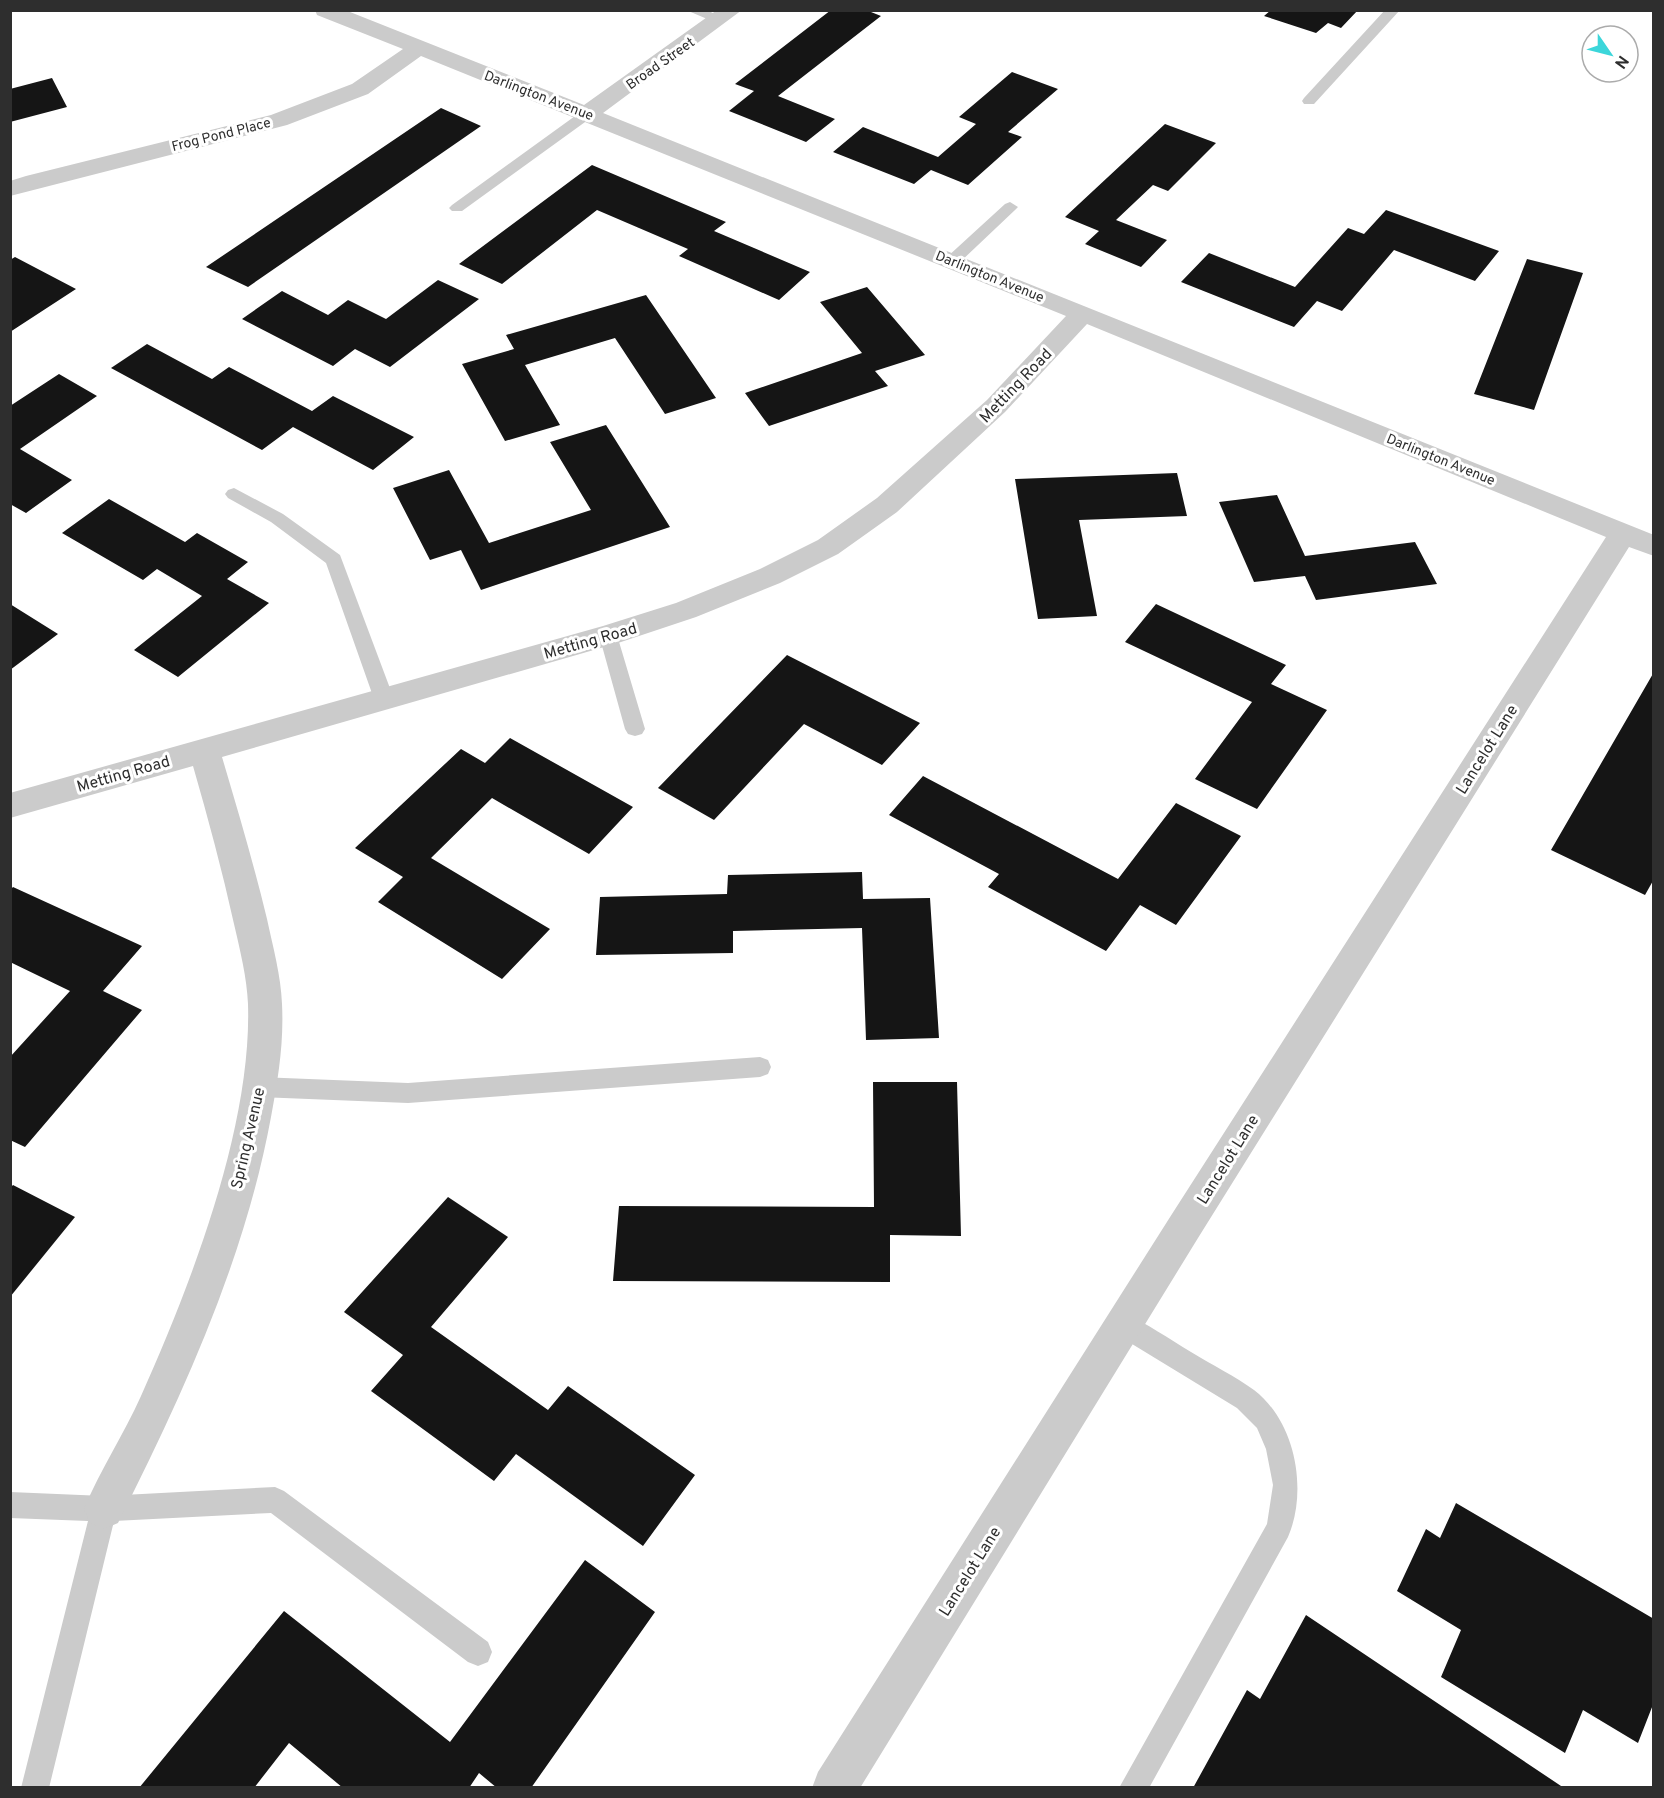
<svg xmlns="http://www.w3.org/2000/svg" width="1664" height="1798" font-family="Overpass,sans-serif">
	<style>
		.building { fill: #151515 }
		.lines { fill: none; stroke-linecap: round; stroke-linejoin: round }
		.service { fill: #cbcbcb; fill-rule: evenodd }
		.minor { fill: #cbcbcb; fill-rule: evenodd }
		.labels { text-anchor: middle; stroke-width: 6; stroke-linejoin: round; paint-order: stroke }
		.far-street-label { font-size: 14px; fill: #2e2e2e; stroke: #fff }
		.street-label { font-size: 16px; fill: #2e2e2e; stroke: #fff }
	</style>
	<rect width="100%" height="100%" fill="#fff"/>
	<!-- building -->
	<path class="building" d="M831,10h35l15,6 -103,80 57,23 -29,23 -77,-31 25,-20 -19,-7z
		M1271,10h87l-17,18 -13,-5 -12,10 -52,-17z
		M1012,72l46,17 -50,43 14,5 -54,48 -37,-15 -17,14 -81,-32 30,-25 75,30 38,-33 -17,-7z
		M52,78l15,29 -57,15v-33z
		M441,108l40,18 -233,161 -42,-20z
		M1165,124l51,19 -48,48 -15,-6 -37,35 51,20 -26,27 -56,-23 14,-13 -34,-14z
		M592,165l134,57 -12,9 96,41 -31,28 -100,-44 9,-7 -91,-39 -95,74 -43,-20z
		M1386,210l113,41 -24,30 -81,-31 -52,61 -25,-10 -23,26 -113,-45 28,-29 86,34 53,-59 16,6z
		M15,257l61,32 -66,43v-72z
		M1527,259l56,14 -49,137 -60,-16z
		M438,280l41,19 -89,68 -35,-18 -22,17 -91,-47 40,-28 46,24 20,-15 38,19z
		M867,287l58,68 -50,16 13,15 -119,40 -24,-33 117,-40 -42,-51z
		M646,295l70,103 -51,16 -50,-76 -90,27 35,60 -55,16 -43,-77 52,-15 -8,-14z
		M147,344l65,35 17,-12 83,44 21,-15 81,41 -41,33 -80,-43 -31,23 -151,-82z
		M59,374l38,22 -77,53 52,31 -46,33 -16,-9v-98z
		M606,425l64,102 -189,63 -20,-40 -31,10 -37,-72 56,-18 40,73 102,-33 -41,-68z
		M1177,473l10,43 -108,4 18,96 -59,3 -23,-140z
		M1277,495l28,61 110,-14 22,42 -121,16 -11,-24 -51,6 -35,-80z
		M109,499l76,43 12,-9 51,29 -21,17 42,24 -91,74 -44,-27 68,-54 -45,-27 -14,11 -81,-47z
		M10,604l48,30 -48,36z
		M1156,604l130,61 -15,19 56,26 -70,99 -62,-30 57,-77 -127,-60z
		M787,655l133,68 -38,42 -78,-41 -90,96 -56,-32z
		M1654,672v207l-9,16 -94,-45z
		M510,738l123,69 -44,47 -97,-56 -61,60 119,71 -48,50 -124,-77 25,-25 -48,-29 106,-99 24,14z
		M923,776l195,103 58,-76 65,33 -65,89 -36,-20 -34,46 -118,-64 11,-13 -110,-59z
		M862,872l1,27 67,-1 9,140 -73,2 -4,-112 -129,3v22l-137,2 4,-58 127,-3 1,-19z
		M13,887l129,59 -39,45 39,19 -117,137 -15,-7v-83l60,-66 -60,-29v-72z
		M873,1082h84l4,154 -71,-1v47l-277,-1 6,-75 255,1z
		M13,1185l62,32 -65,80v-109z
		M448,1197l60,40 -77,90 117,83 20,-24 127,89 -52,71 -127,-92 -22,27 -123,-90 32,-36 -59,-43z
		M1456,1503l198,116v83l-16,41 -55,-33 -18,43 -124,-76 20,-47 -64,-39 29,-62 14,9z
		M585,1560l70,52 -124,176h-34l-18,-15 -10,15h-126l-54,-45 -35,45h-115l145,-177 166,131z
		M1306,1615l258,173h-371l54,-98 13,9z"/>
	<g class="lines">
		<!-- service -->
		<path class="service" d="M686,10h21l19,10 -7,4z
			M1385,10h15l-86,94h-10l-2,-3 2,-3z
			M587,110l5,1 2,3 -2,3 -130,94h-10l-3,-3 3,-3 130,-94z
			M1010,202l8,5 -3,3 -57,54h-12l-2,-3 2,-3 59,-54z
			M234,488l49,26 57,41 54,144 -3,5 -7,2 -7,-2 -3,-5 -48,-136 -55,-41 -43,-24 -3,-4 3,-4z
			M608,628l7,2 2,5 28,94 -3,5 -7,2 -7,-2 -3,-5 -26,-94 2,-5z
			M760,1057l8,3 3,7 -3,7 -8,3 -352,26 -149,-6 -8,-3 -3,-7 3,-7 8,-3 149,6z
			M1123,1313c24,10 46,26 68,39 21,13 44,24 63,38 42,32 54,101 34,147l-139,251h-30l148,-264 6,-39 -7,-36 -9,-21 -20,-20 -123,-75 -3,-8 3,-8z
			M275,1487l9,4 204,151 4,10 -4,10 -10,4 -10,-4 -197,-149 -157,8 -65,267h-28l67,-267 -78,-3v-26l94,4z"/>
		<!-- minor -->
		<path class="minor" d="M315,10h30l239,95 133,-95h25l-139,103 1051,422v21l-25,-9 -431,691 -338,550h-48l6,-16 354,-558 434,-677 -519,-213 -82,88 -108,100 -59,42 -58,29 -84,34 -78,26 -396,114c16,54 32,108 45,162 6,28 14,57 15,85 2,39 -4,75 -11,113 -26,142 -88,277 -153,406l-14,6 -14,-6 -6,-14c16,-39 40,-75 57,-113 50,-112 111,-269 107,-392 -1,-26 -8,-54 -14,-80 -12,-54 -26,-106 -41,-158l-183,52v-25l593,-167 73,-23 84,-34 58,-29 59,-42 110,-98 79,-84 -645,-260 -53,38 -81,31 -277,71v-15l16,-5 245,-61 81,-31 51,-35 -86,-34z"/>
	</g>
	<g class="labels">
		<!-- far-street labels -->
		<g class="far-street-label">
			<text transform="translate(660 63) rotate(-35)" y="5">Broad Street</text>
			<text transform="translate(539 95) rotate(21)" y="5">Darlington Avenue</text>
			<text transform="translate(221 134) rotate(-14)" y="5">Frog Pond Place</text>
			<text transform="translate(990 276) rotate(22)" y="5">Darlington Avenue</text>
			<text transform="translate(1441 459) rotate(22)" y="5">Darlington Avenue</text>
		</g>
		<!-- street labels -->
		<g class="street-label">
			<text transform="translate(1015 385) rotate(-46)" y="6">Metting Road</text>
			<text transform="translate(590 640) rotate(-16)" y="6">Metting Road</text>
			<text transform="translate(1486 749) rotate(-58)" y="6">Lancelot Lane</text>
			<text transform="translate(123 773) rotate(-16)" y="6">Metting Road</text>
			<text transform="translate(247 1138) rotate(-77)" y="6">Spring Avenue</text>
			<text transform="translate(1227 1159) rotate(-58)" y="6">Lancelot Lane</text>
			<text transform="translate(969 1571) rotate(-58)" y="6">Lancelot Lane</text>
		</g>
	</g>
	<!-- border -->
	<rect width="1664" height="1798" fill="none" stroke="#2e2e2e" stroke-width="24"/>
	<!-- north arrow -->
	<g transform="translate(1610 54) rotate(125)"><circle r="28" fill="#ffffff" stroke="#ababab" stroke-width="1.5"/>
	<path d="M0-4.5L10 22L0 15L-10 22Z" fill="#3cd6da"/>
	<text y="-9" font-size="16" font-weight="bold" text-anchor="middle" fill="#2e2e2e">N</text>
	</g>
</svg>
